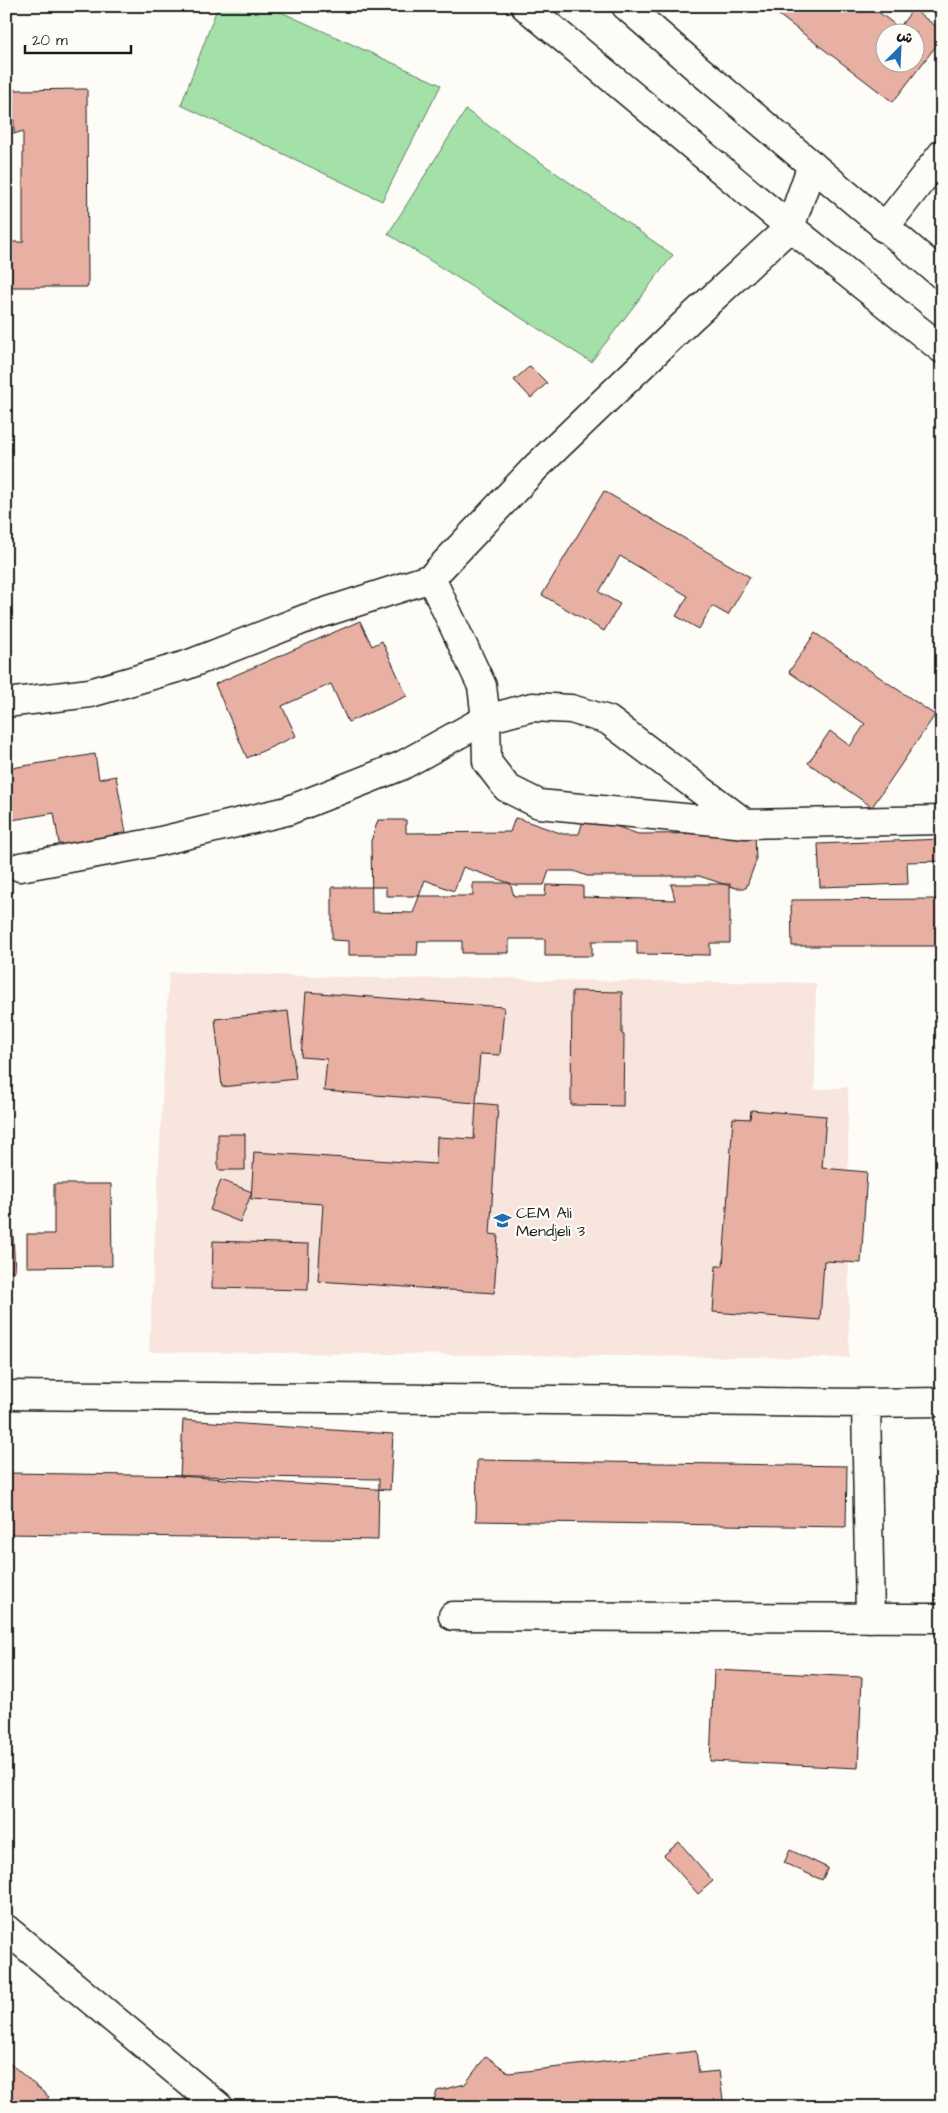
<svg xmlns="http://www.w3.org/2000/svg" width="948" height="2113" font-family="'Architects Daughter','Playpen Sans Arabic',sans-serif">
	<style>
		.built { fill: #f7e5de }
		.park { fill: #a3e1a9; stroke: #607e62 }
		.building { fill: #e8afa3; stroke: #1c1c1c; fill-rule: evenodd }
		.lines { fill: none; stroke-linecap: round; stroke-linejoin: round }
		.minor-casing { stroke: #1c1c1c; stroke-width: 31 }
		.major-casing { stroke: #1c1c1c; stroke-width: 31 }
		.minor { stroke: #fdfcf7; stroke-width: 28 }
		.major { stroke: #fdfcf7; stroke-width: 28 }
		.labels { text-anchor: middle; stroke-width: 4.5; stroke-linejoin: round; paint-order: stroke }
		.poi-label { font-size: 16px; fill: #1c1c1c; stroke: #fdfcf7; text-anchor: start }
	</style>
	<rect width="100%" height="100%" fill="#fdfcf7"/>
	<filter id="ink" filterUnits="userSpaceOnUse"><feTurbulence type="fractalNoise" baseFrequency=".02" numOctaves="2"/><feDisplacementMap in="SourceGraphic" scale="10" xChannelSelector="R" yChannelSelector="G"/><feConvolveMatrix kernelMatrix="1 2 1 2 8 2 1 2 1" color-interpolation-filters="sRGB"/></filter>
	<g filter="url(#ink)">
		<!-- built -->
		<path class="built" d="M169,972l234,7 92,-2 37,3 284,3 -1,107 33,-3 1,271 -700,-6z"/>
		<!-- park -->
		<path class="park" d="M218,6h50l173,79 -59,116 -201,-96z
			M466,110l207,145 -82,107 -203,-128z"/>
		<!-- building -->
		<path class="building" d="M767,6h104l28,22 14,-19 29,22v7l-49,64zM886,32h30v30h-30z
			M87,89l1,198h-82v-45h17v-111l-9,3 -1,-44z
			M530,366l17,17 -16,15 -17,-18z
			M604,491l146,86 -22,38 -16,-9 -13,23 -23,-13 12,-20 -68,-40 -21,36 21,12 -16,27 -62,-36z
			M360,621l12,25 10,-5 25,55 -59,26 -17,-38 -49,22 14,30 -49,22 -32,-74z
			M815,633l120,82 -63,92 -64,-44 22,-32 20,15 15,-22 -76,-52z
			M95,754l4,25 17,-3 12,68 -67,11 -7,-42 -48,8v-52z
			M585,815l53,19 117,-1 1,28 -10,27h-10l-37,-12h-112l-13,-5h-25l-5,14h-29l-52,-18 -9,24 -29,-11 -12,33 -41,-1 -1,-71 7,-21h28v13l104,-1 5,-14 5,1 43,15h16z
			M942,839v22l-35,1 1,22 -88,3 -2,-43z
			M473,883h37l4,13h31l1,-11 37,1v11l92,3 -4,-16h59v59h-20v12l-73,-1v-13h-45v15h-47v-17h-36v14h-47v-12h-44l-1,14h-68v-14l-17,-1v-53h54v9h87z
			M942,899v47h-150l-1,-46z
			M572,991l50,1v42l2,1 -1,71 -52,-1z
			M306,992l198,15 -4,48 -20,-1 -4,49 -152,-12 3,-32 -26,-2z
			M288,1011l8,68 -74,8 -7,-68z
			M476,1103l22,2 -8,129 8,1 -4,58 -176,-12 5,-77 -72,-5 3,-47 182,12 1,-27 37,2z
			M751,1110l75,6 -4,52 45,4 -6,91 -37,-2 -4,59 -107,-8 3,-46h7l10,-148 17,1z
			M218,1134h27v36h-27z
			M221,1180l31,12 -12,30 -30,-12z
			M54,1184h57l1,82 -85,1v-33h27z
			M6,1220h6l3,51h-9z
			M213,1241l96,3 -1,46 -96,-2z
			M183,1420l210,14 -3,56 -210,-14z
			M477,1460l370,6 -1,61 -370,-6z
			M10,1473l369,6 -1,61 -369,-6z
			M938,1479h4v68h-1z
			M714,1670l148,7 -4,91 -148,-7z
			M679,1842l34,39 -15,13 -34,-39z
			M790,1850l38,18 -6,12 -38,-17z
			M696,2051l3,22 20,-2 5,36h-292l5,-16 28,-7 21,-28 23,17z
			M6,2060l43,37 -9,10h-34z"/>
		<g class="lines">
			<defs>
				<path id="minor" d="M884,228l58,-74
					M431,578l51,108 4,33 1,43 20,26 32,16 207,20 196,-4
					M6,703l84,-10 97,-28 120,-47 124,-40 105,-111 156,-150 98,-90 22,-62
					M20,867l132,-24 135,-32 114,-45 85,-47 46,-12 39,2 37,11 138,104
					M6,1395l860,8 76,-1
					M866,1403l4,215
					M453,1616l489,2
					M6,1929l213,178"/>
				<path id="major" d="M525,6l265,221 152,122
					M626,6l71,62 245,207"/>
			</defs>
			<!-- minor casing -->
			<use href="#minor" class="minor-casing"/>
			<!-- major casing -->
			<use href="#major" class="major-casing"/>
			<!-- minor -->
			<use href="#minor" class="minor"/>
			<!-- major -->
			<use href="#major" class="major"/>
		</g>
	</g>
	<!-- icons -->
	<defs>
		<symbol id="school-bare" viewBox="-9 -9 18 18"><path d="M0-5L7-2L0 1L-7-2ZM-4 1L0 2.5L4 1V4Q0 6-4 4Z" fill="#1f6fb2" stroke="#fdfcf7" stroke-width="2.5" paint-order="stroke"/></symbol>
	</defs>
	<g fill-rule="evenodd">
		<use href="#school-bare" x="490" y="1208" width="25" height="25"/>
	</g>
	<g class="labels">
		<!-- poi labels -->
		<g class="poi-label">
			<text x="516" y="1218">CEM Ali<tspan x="516" dy="18">Mendjeli 3</tspan></text>
		</g>
	</g>
	<!-- margin -->
	<rect width="948" height="2113" fill="none" stroke="#fdfcf7" stroke-width="25"/>
	<rect x="12" y="12" width="923" height="2088" fill="none" stroke="#1c1c1c" stroke-width="2" filter="url(#ink)"/>
	<!-- north arrow -->
	<g transform="translate(900 48) rotate(24)"><circle r="24" fill="#fdfcf7" stroke="#a3a29f"/>
	<path d="M0-4L9 19L0 12L-9 19Z" fill="#1f6fb2"/>
	<text y="-8" font-size="14" font-weight="bold" text-anchor="middle" fill="#1c1c1c">ش</text>
	</g>
	<!-- scale -->
	<path d="M25 45v8h106v-8" fill="none" stroke="#1c1c1c" stroke-width="2.5"/>
	<text x="32" y="45" font-size="15" fill="#1c1c1c" stroke="#fdfcf7" stroke-width="4" paint-order="stroke">20 m</text>
</svg>
